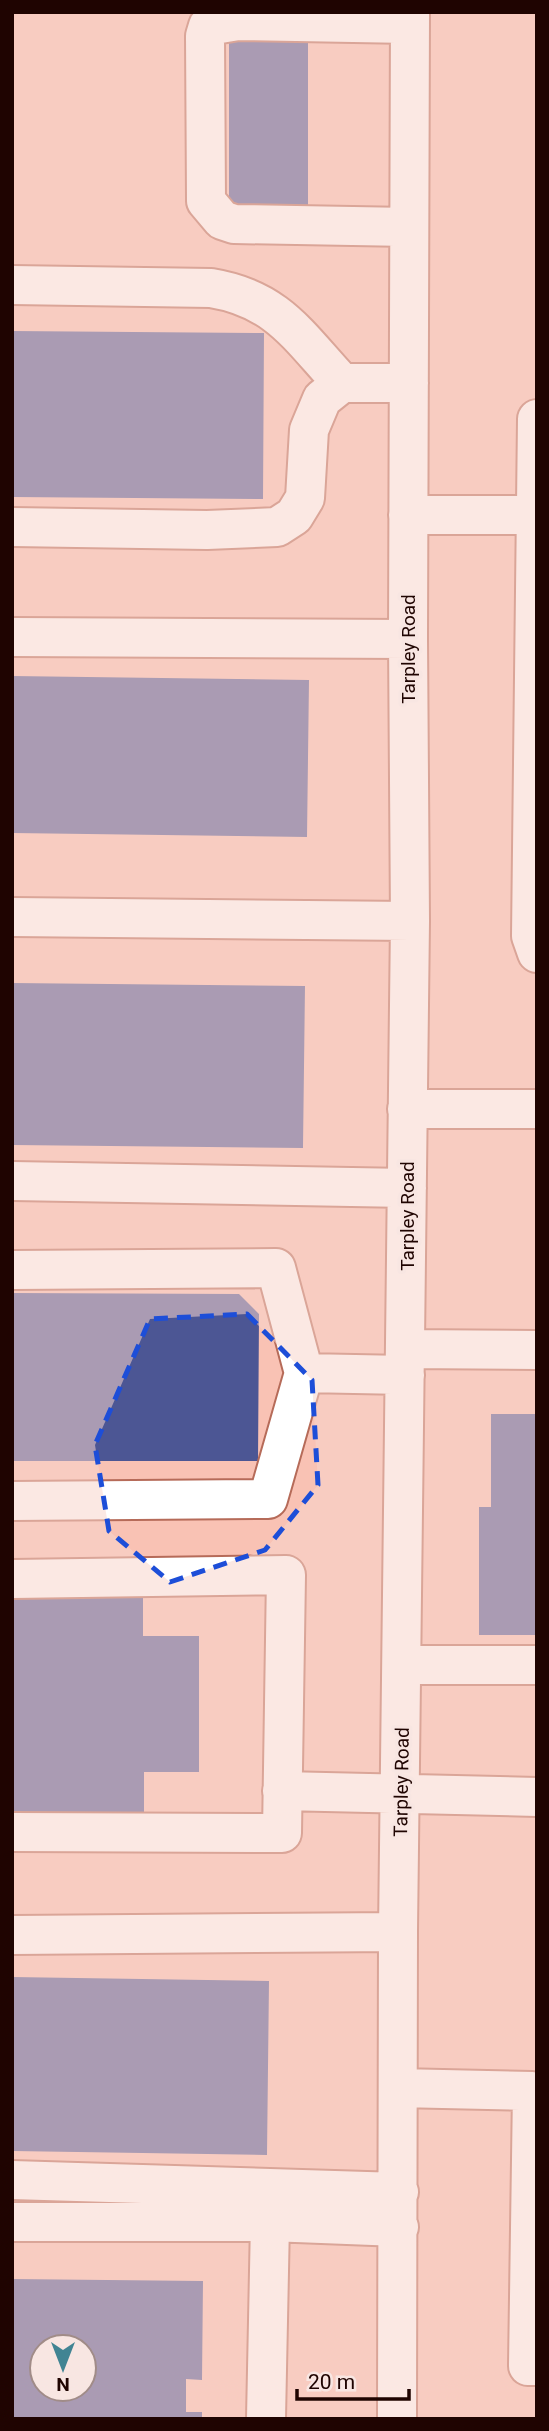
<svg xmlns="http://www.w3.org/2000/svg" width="549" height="2431" font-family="Roboto,sans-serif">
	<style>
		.built { fill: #f9c2b4; fill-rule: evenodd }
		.building { fill: #4c5694; fill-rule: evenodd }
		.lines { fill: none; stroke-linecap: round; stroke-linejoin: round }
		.minor-casing { stroke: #b66b59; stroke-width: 42 }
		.minor { stroke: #fff; stroke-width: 38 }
		.marked { fill: none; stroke: #1d4ed8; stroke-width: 5; stroke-dasharray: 14 9; stroke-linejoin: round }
		.labels { text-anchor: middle; stroke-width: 7; stroke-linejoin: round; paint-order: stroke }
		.street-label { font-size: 19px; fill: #1f0401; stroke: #f8e6e2 }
	</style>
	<rect width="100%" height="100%" fill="#f7d5cc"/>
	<!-- built -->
	<path class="built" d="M12,12h525v2407h-525zM42,2347h42v42h-42z"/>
	<!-- building -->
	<path class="building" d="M229,41h79v166h-79z
		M12,331l252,2 -1,166 -251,-2z
		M12,676l297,4 -2,157 -295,-4z
		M12,983l293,3 -2,162 -291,-3z
		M12,1293l227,1 20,20 -1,147h-246z
		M491,1414h46v221h-58v-128h12z
		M12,1590h131v46h56v136h-55v41h-132z
		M12,1977l257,4 -2,174 -255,-4z
		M12,2279l191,2 -1,99 -16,-1v33h16v7h-190zM42,2347h42v42h-42z"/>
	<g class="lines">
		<defs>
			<path id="minor" d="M409,227l-175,-3 -12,-4 -16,-19 -1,-165 3,-10 30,-5 172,3
				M12,285l199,3c67,11 87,48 131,95
				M537,419l-6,517 6,17
				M408,515h127
				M12,527l195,3 70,-3 17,-11 11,-18 4,-68 13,-31 20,-16h67
				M12,637l396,2
				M12,917l398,4
				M407,1109h130
				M12,1181l395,7
				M12,1270l264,-2 28,105 -36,126 -256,2
				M406,1349l131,1
				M304,1373l101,2
				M12,1579l274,-4 -4,258 -270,-1
				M403,1665h134
				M282,1791l255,6
				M12,1935l386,-3
				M398,2088l134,3 -4,275h9
				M12,2180l387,12
				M12,2222h258l129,5
				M266,2419l4,-197
				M397,2419l1,-487 12,-1011 -2,-282 2,-627"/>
		</defs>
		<!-- minor casing -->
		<use href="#minor" class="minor-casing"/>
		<!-- minor -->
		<use href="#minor" class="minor"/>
	</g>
	<!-- marked area -->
	<path d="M0 0H549V2431H0ZM247,1314l65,66 6,105 -53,65 -95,32 -61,-51 -14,-86 55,-126z" fill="#f7d5cc" fill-opacity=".55" fill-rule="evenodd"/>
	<path class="marked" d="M247,1314l65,66 6,105 -53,65 -95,32 -61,-51 -14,-86 55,-126z"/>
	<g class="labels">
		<!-- street labels -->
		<g class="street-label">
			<text transform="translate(408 649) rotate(-90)" y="7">Tarpley Road</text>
			<text transform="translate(407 1216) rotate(-90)" y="7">Tarpley Road</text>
			<text transform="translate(401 1782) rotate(-89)" y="7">Tarpley Road</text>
		</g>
	</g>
	<!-- border -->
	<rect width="549" height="2431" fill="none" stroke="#1f0401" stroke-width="28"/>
	<!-- north arrow -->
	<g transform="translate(63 2368) rotate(180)"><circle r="33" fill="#f8e6e2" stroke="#a18c88" stroke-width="2"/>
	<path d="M0-5L12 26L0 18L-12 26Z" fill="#418493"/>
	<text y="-10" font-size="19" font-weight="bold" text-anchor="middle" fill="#1f0401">N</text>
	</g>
	<!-- scale -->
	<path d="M297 2389v10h112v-10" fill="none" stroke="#1f0401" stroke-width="3.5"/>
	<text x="308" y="2389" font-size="21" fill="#1f0401" stroke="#f8e6e2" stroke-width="5" paint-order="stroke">20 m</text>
</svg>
